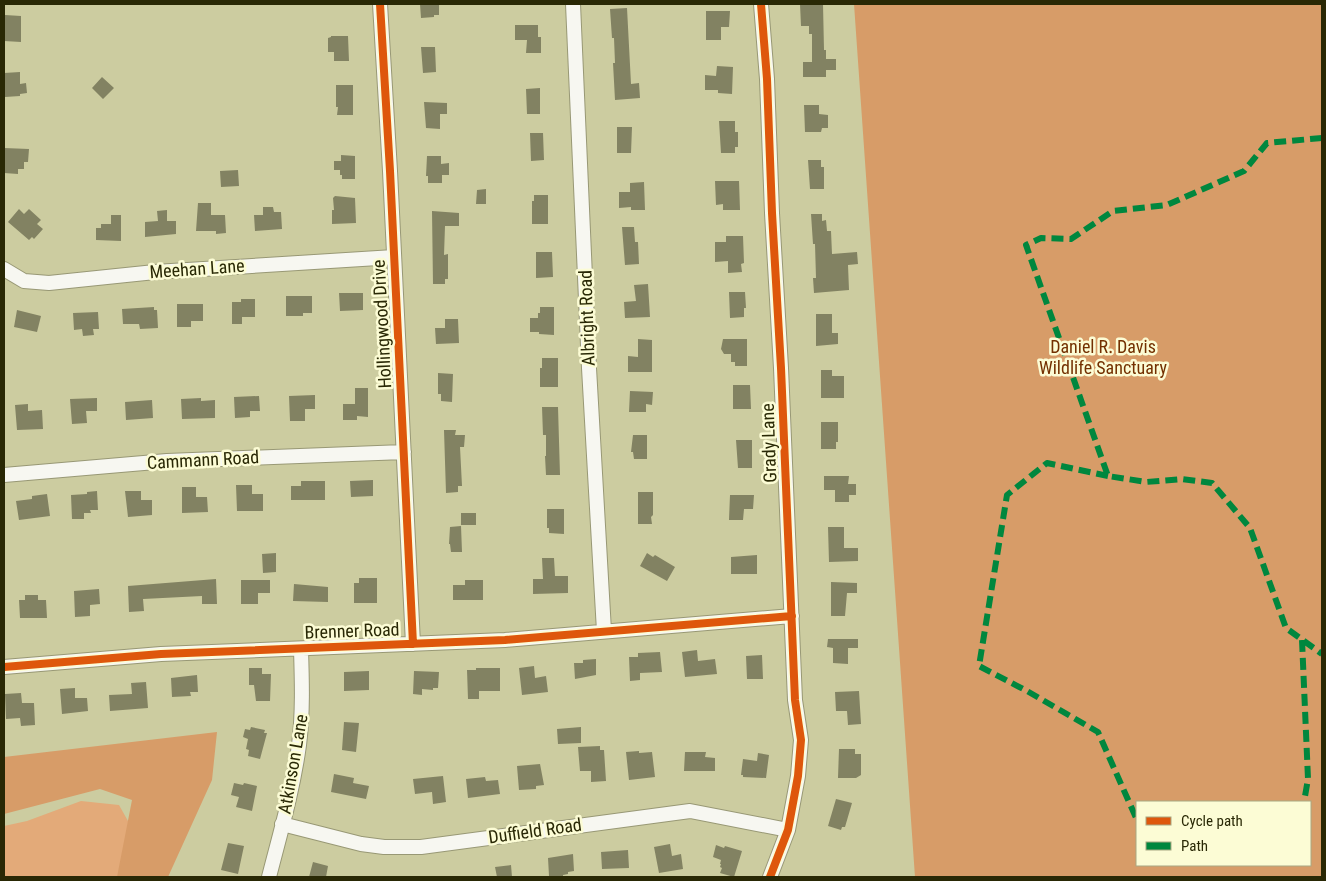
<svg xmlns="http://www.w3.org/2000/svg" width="1326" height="881" font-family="'Roboto Condensed',sans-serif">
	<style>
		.green { fill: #e3aa79 }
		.forest { fill: #d79c68; fill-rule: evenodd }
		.building { fill: #828262 }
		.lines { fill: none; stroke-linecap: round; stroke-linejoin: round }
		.minor-casing { stroke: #989875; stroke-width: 16 }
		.minor { stroke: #f7f7f1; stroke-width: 14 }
		.quiet { stroke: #00873e; stroke-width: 6; stroke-dasharray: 12 6; stroke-linecap: butt }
		.cycleway-casing { stroke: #fcfcd5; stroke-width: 11 }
		.cycleway { stroke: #de570c; stroke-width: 8 }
		.labels { text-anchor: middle; stroke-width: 5; stroke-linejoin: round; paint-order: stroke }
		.street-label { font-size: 18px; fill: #292805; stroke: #fcfcd5 }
		.park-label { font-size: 18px; fill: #733001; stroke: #fcfcd5 }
	</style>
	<rect width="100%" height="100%" fill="#cccca0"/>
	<!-- green -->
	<path class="green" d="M81,801l38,4 18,32 -11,40h-122v-51l23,-5z"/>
	<!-- forest -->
	<path class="forest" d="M854,4h468v873h-407zM1137,802h173v63h-173z
		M217,732l-5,48 -44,97h-51l15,-77 -32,-11 -96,25v-57z"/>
	<!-- building -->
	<path class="building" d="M420,4l19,1v10h-5v2l-13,1z
		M800,4h23l1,46h2v9h10v11h-10v7h-23v-15h9v-28h-3v-8h-8z
		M627,8l4,76 8,-1 1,15 -25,2 -2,-37h2l-1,-25h-2l-2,-29z
		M706,11h24l-1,16h-8v13h-15z
		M5,15l16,1v26l-17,-1z
		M515,25h23v12h3v16h-15l1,-13h-12z
		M331,36h17l1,25h-15v-9h-6v-14l3,-1z
		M421,47h14l1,25 -13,1z
		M717,66l16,1 -1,27 -14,-1v-3h-13v-15l11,1z
		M20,72v12l6,-1 1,10 -7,1v2l-15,1 -1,-24z
		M102,77l12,11 -11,11 -11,-11z
		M336,85h17v30h-16l1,-8h-2z
		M540,88v26h-13l-1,-25z
		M424,102l23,1v11h-7v15l-14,-1z
		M804,105h15v9l9,1v13h-6l-1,4h-16z
		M719,121h16v11h3v15h-3v6h-14z
		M617,127h15l-1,26h-14z
		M530,133h13l1,27 -13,1z
		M4,148l25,1 -1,13h-4v7h-6v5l-14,-1z
		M341,155l14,1v23h-13v-4h-2v-5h-6v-9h7z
		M427,156h14v8l8,-1v12h-7v8h-14v-7h-2z
		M808,160h13v7h3v22h-14z
		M238,170l1,16 -18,1 -1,-16z
		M715,181h24l1,29h-17v-6l-7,1z
		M644,182l1,28h-14v-3l-12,1v-16h11v-9z
		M486,189v15h-10l1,-14z
		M534,195h14v29h-16v-23h2z
		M335,196l20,2 1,25 -24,1v-14h2l-1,-12z
		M198,203h13v12h14l1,18 -10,1v-3h-20z
		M263,207h10l1,5h7l1,17 -27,2 -1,-16h9z
		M19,209l5,5 5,-5 12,11 -4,4 6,5 -9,10 -2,-2 -3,3 -21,-18z
		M167,210v11h9v13l-31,3v-15l13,-1 -1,-10z
		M432,211l27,2v13h-14l-1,29 4,-1v25h-3v5h-12z
		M811,214h11v7l4,-1 1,11h4l1,23 25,-2 1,12 -10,1 1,25 -35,3 -1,-15h3l-1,-34h-2z
		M111,215h10v26l-25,-1v-12h5v-4h10z
		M622,227h12l1,15h3l1,22 -14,1z
		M726,236h17l1,27 -3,1 1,8 -14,1v-12l-13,1v-20h11z
		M536,252h16l1,25 -17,1z
		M648,284l2,33 -25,1 -1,-16 12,-1 -2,-16z
		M729,292h16l1,16h-2v9l-14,1z
		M339,293h24v17l-23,1z
		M286,296h26v17h-9v3h-17z
		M241,299h14v18h-13v7h-10v-22h9z
		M177,304h26v17h-12v6h-14z
		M154,307v3h3l1,18 -18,1 -1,-5h-16l-1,-15z
		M540,307h14v28l-15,-1v-2h-9v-14h8v-5h2z
		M17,310l24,6 -4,16 -23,-5z
		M98,312l1,17h-6l1,6 -11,1 -1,-7 -8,1 -1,-17z
		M816,314h16v19h6v11l-22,2z
		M445,319h13l1,24 -23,1 -1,-16h10z
		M638,339l14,1v32h-24v-16l10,1z
		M723,339h24v27h-12v-4h-4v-8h-7l-3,-5z
		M542,358h16v29h-18v-19h2z
		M821,370h11v6h12v22h-23z
		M438,373l15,1 -1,28 -11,-1v-7h-3z
		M733,385h17l1,24h-18z
		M355,388h13v29l-11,-1v4h-14v-16h12z
		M630,391l23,1 -1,13 -6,-1v8h-17z
		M315,395v14h-10v12h-15l-1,-25z
		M259,396l1,15h-10v6l-15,1 -1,-21z
		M97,398v13h-11l1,12 -15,1 -2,-25z
		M201,398v3l14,-1v18l-33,1 -1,-20z
		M152,400l1,18 -27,2 -1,-18z
		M28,404v7l14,-1 1,19 -26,1 -2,-25z
		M542,407h16l2,68h-14l-1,-19h1v-21h-3z
		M821,422h17v20h-2v7h-15z
		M444,430h12l-1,5h10l-1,12h-4l2,39h-4v6l-12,1z
		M633,435h14v24h-13l-1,-7h-2z
		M736,440h16v28h-14z
		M824,476h25l-1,8h8v11h-7v7h-14v-12h-11z
		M373,480v16l-22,1 -1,-16z
		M301,481h24v19h-34v-14h10z
		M236,485h16v9h11v17h-26z
		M182,487h14v10h11l1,15 -26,1z
		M97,491l1,19h-8l1,3h-7v6h-12l-1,-24 16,-1v-2z
		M125,491h16v9h11v15l-24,2z
		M638,492h15v23l-2,2 1,7h-14z
		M47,494l3,22 -31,4 -3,-19 16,-2v-3z
		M730,495h24l-1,14h-9l-1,11h-14z
		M547,509h17v25l-15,-1v-5h-2z
		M461,513h15v12h-15z
		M461,526l1,26h-11l-1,-8h-1l1,-17z
		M828,527h16v21h14v13l-29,1z
		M276,553v19l-13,1 -1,-19z
		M647,553l6,4 2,-2 20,12 -8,14 -27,-15z
		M757,555v19h-26v-17z
		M542,558h12l1,18h13v17l-35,1v-15h10z
		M359,578h18v25h-23v-20h5z
		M216,579l1,25h-15v-8l-59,3 1,12 -15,1 -1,-26z
		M241,580h29v13h-12v11h-17z
		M465,580h18v20h-30v-15h12z
		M831,582l26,1v10h-10l-2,23h-14z
		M294,584l34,3v15l-35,-1z
		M99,589l1,15 -10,1v11l-15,1 -1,-26z
		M25,595h13v5h8l1,18h-27l-1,-18h6z
		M828,639h30v9h-10v16l-15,-1v-15l-6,-1z
		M697,650l1,11 17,-2 2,15 -32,3 -3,-25z
		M660,652l2,20 -22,1v7l-10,1 -1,-24h9v-4z
		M762,655l1,24h-16l-1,-23z
		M596,659v16l-21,4 -1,-16h9v-3z
		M534,666l1,12 11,-2 2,16 -26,3 -3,-27z
		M249,668h13v6h9l-1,27h-14l-2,-16h-5z
		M476,668h24v23h-21v8h-11l-1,-29h9z
		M369,671v19l-25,1v-19z
		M414,671l25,1 -1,16h-5v2l-11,-1v6l-9,-1z
		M197,675l1,17h-8l1,4 -19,1 -1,-19z
		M146,682l2,26 -38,3 -1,-16 23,-1 -1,-11z
		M75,688v10h12l1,13 -26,3 -2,-25z
		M859,691l2,33 -13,1 -1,-14h-11l-1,-19z
		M21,693l1,10h12l1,22 -14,1 -1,-8 -14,1 -1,-25z
		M344,722l15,1 -3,29 -14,-2z
		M251,727l14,3 -1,3h3l-7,26 -12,-3 1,-6 -3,-1 2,-10 -5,-2 2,-8 5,1z
		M581,727v16l-23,1 -1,-15z
		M600,746v4h4l2,31 -15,1v-11h-11l-2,-24z
		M839,749h16v5h6v21l-5,3h-18z
		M639,751v2l13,-1 3,25 -26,3 -3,-28z
		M685,752h21l-1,5 10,1v13h-31z
		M758,753l11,2 -3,23 -23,-1v-2h-2l2,-16 14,2z
		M540,764l4,21 -8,1v3l-17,1 -2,-24z
		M334,774l20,4 -1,5 16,3 -3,13 -35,-7z
		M443,776l3,26 -13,2 -1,-12 -17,2 -2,-15z
		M485,777l1,4 12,-1 2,14 -32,4 -2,-19z
		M234,783l9,2 1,-2 13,3 -5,25 -16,-4 3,-10 -8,-2z
		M836,799l16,4 -7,24h-3l-1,3 -13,-4z
		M228,843l16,3 -6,28 -17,-4z
		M670,844l2,12 9,-2 2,15 -24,4 -5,-26z
		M716,845l8,3 1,-2 17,5 -8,26 -14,-4 2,-5 -2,-1 1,-3h-1l1,-4 -8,-3z
		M628,850l1,18 -27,1 -1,-17z
		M573,854l1,17 -6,1v2l-5,1v2l-14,-1 -1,-18z
		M313,862l15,4 -2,11h-17z
		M511,865l1,12h-15l-2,-10z"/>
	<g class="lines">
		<defs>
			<path id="minor" d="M380,4l10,167 23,473
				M573,4l16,364 15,263
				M761,4l6,75 5,134 9,155 14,332 6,40 -3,36 -10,54 -18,47
				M4,269l20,12 25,2 106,-11 239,-15
				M4,475l163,-14 237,-9
				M4,667l157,-13 344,-14 287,-24
				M282,824l79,20 23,3h37l269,-36 98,19
				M269,877c11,-43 24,-87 30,-132 4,-32 3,-64 2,-96"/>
		</defs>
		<!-- minor casing -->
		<use href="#minor" class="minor-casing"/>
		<!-- minor -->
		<use href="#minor" class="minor"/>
		<!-- quiet -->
		<path class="quiet" d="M1322,138l-55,5 -23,28 -77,34 -54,6 -42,28 -30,-1 -15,7 82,231 38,6 36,-3 30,4 38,45 36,100 36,26
			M1108,476l-61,-13 -40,32 -28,171 48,25 71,41 39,88
			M1302,640l6,139 -4,23"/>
		<defs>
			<path id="cycleway" d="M380,4l10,167 23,473
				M761,4l6,75 5,134 9,155 14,332 6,40 -3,36 -10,54 -18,47
				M4,667l157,-13 344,-14 287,-24"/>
		</defs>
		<!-- cycleway casing -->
		<use href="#cycleway" class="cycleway-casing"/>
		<!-- cycleway -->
		<use href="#cycleway" class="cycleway"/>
	</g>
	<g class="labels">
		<!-- street labels -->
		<g class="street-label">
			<text transform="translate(197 269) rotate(-4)" y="6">Meehan Lane</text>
			<text transform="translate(587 318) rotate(-92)" y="6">Albright Road</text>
			<text transform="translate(382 324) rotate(-93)" y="6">Hollingwood Drive</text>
			<text transform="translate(769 443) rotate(-92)" y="6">Grady Lane</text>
			<text transform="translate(203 460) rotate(-3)" y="6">Cammann Road</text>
			<text transform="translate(352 631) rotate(-2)" y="6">Brenner Road</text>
			<text transform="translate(293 764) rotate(-80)" y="6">Atkinson Lane</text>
			<text transform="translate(535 831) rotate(-8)" y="6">Duffield Road</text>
		</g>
		<!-- park labels -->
		<g class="park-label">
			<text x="1103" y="353">Daniel R. Davis<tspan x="1103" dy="21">Wildlife Sanctuary</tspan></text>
		</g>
	</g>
	<!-- border -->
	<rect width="1326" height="881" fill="none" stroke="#292805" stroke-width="10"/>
	<!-- legend -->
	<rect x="1136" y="801" width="175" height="65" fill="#fcfcd5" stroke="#a8a782"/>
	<rect x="1146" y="817" width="25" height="8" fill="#de570c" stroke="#a8a782"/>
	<text x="1181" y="826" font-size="15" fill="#292805">Cycle path</text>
	<rect x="1146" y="842" width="25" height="8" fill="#00873e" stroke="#a8a782"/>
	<text x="1181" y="851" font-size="15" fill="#292805">Path</text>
</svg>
